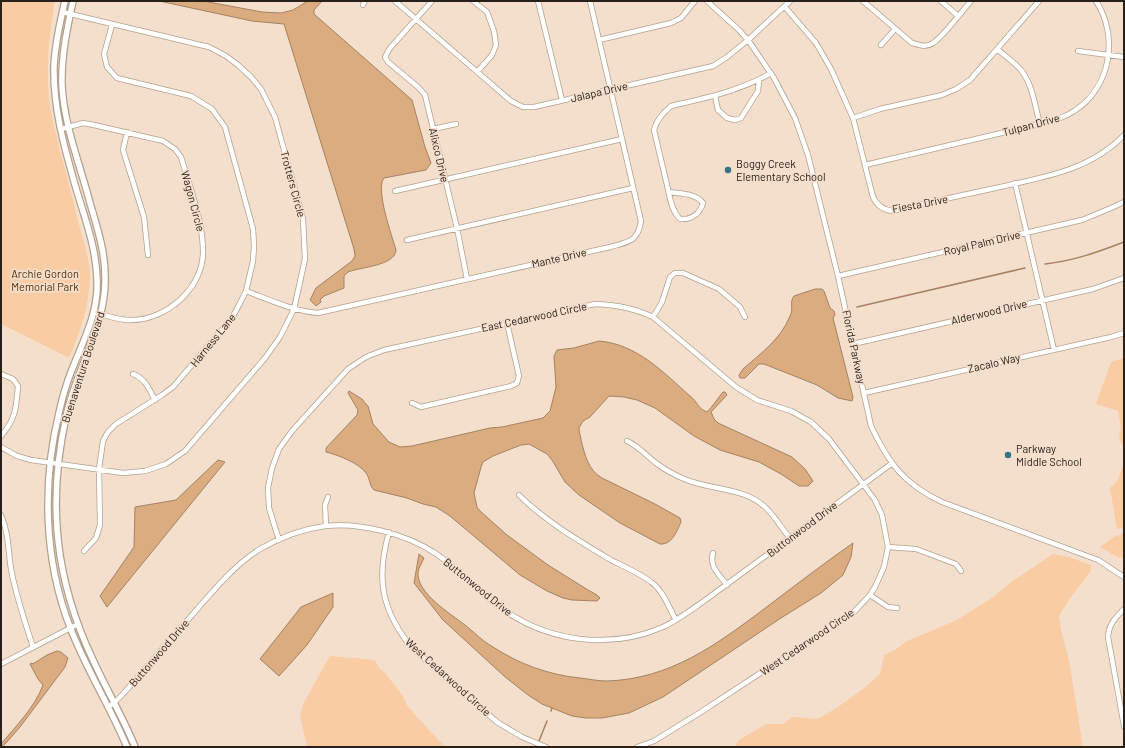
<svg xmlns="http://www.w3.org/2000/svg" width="1125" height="748" font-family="Barlow,sans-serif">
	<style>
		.green { fill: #f9cca3 }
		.water { fill: #daac80; stroke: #a58261 }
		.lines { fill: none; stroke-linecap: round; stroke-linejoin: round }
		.stream { stroke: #a58261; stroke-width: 1.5 }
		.minor-casing { stroke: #b3a08e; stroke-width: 6 }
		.major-casing { stroke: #b3a08e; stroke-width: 8 }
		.minor { stroke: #fff; stroke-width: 4.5 }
		.major { stroke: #fff; stroke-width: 5.5 }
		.poi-dot { fill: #337787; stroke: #f4dfcc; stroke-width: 1.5 }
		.labels { text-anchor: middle; stroke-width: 3.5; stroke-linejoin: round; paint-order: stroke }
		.street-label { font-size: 11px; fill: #282019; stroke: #f4dfcc }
		.poi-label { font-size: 11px; fill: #282019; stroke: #f4dfcc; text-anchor: start }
		.park-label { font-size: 11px; fill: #4c2d09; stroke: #f4dfcc }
	</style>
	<rect width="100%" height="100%" fill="#f4dfcc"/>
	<!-- green -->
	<path class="green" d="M1,1h54c-7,39 -11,82 -2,121 8,34 18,69 26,103 4,14 11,37 11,51 -1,30 -9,54 -21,82l-68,-34z
		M1124,358v91c-3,-7 -7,-13 -3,-21l-3,-17 -22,-7 15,-42z
		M1124,462v65l-7,2 -7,-41 8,-8z
		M1124,533v24l-5,1 -19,-11 14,-10z
		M1053,554l16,3 22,8v6l-21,27 -11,18 2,13 8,31 14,87h-349l5,-7 27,-16h18l8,-7 26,2 20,-12 25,-18 17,-15 4,-19 11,-5 12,-9 48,-20 37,-23 22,-18z
		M330,656l45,4 4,8 7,6 16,21 6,12 37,40h-138l-7,-31 3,-12z"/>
	<!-- water -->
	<path class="water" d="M159,1h44l59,11 19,1 12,-3 15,-9h14l-8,9v4l98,86 13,47 6,16 -5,7 -42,8c-9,11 8,58 12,72 -1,16 -36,17 -48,22l-4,4v12l-20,8 -4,4 1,2 -5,4 -6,-6 6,-12 36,-27 3,-5 -1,-7 -70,-225 -32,-3z
		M815,289h7l2,2 6,17 4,3 1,4 -2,3 20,79 -1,4 -14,-3 -21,-13 -53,-21h-5l-14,14h-5l-1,-3 4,-6c18,-16 38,-30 47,-53 4,-7 -1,-14 4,-20z
		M599,341c38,3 65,32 91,55 8,6 7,12 17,16 6,-6 11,-14 16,-20h2l2,3 -16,17 3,7 4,4 74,34 13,12 8,12 -5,5h-9l-18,-12 -22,-12 -39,-12 -26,-14 -39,-28 -18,-8 -13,-3 -15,-1 -19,21 -7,4 -4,7c0,5 2,8 2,12 4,15 7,30 21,38l53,26 25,14 1,4c-4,9 -9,23 -21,22l-40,-21 -41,-28 -14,-13 -13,-22 -5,-6 -18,-10 -8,1 -28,11 -10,6 -2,5 -7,26 3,14 3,4 27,24 41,30 40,25 9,5 3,3 -3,3 -25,-1 -9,-2 -16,-7 -27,-16 -70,-59 -14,-9 -13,-3 -16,-6 -33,-8c-5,-5 -4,-12 -8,-17 -7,-10 -28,-18 -40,-21v-4l31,-33 1,-5 -10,-17 1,-2 13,8 3,4 3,3 5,18 16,18 11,5 12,-1 78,-18 12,-1 41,-9 7,-7 6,-24 -2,-31 3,-6 17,-2z
		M218,460l7,2 -118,145 -7,-11 34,-49 1,-40 41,-7z
		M853,543l-2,14 -8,18 -22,18 -40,25 -118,79 -34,16 -27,5h-16l-14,-2 -30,-12 -14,-9 -24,-19 -61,-56 -29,-37 5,-29 5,4c-2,5 -5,9 -6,14 -2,21 33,42 47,53 9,7 17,16 28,22 26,17 56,28 87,31 9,1 18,3 27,3 63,-2 109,-36 157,-72 29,-22 59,-45 89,-66z
		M333,593v14l-26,38 -28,31 -19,-17 41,-52z
		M57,651l4,1 7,6 -3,9 -45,60 -14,16 -5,4v-3c15,-18 34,-37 42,-59l-5,-6 -8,-15 2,-1 1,1 14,-9z"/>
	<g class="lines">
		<!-- stream -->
		<path class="stream" d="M1045,264c28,-3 53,-12 79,-22
			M857,307l168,-39
			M551,711l1,-3
			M539,741l8,-20"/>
		<defs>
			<path id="minor" d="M395,1l116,100 12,6h11l179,-41 14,-9 21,-17 42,-39
				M432,1l-42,47 -5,9 3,5 30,25 7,8 32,133 10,51
				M473,1l14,11 7,19 2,14 -4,10 -15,17
				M538,1l24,99
				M707,1l32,29 9,10 26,38 21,40 13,37 30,121 33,150c18,38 33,58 71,76l156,58 26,17
				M863,1l49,42c7,2 14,5 21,0 10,-6 29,-32 38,-42
				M941,1l17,15
				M363,5l2,-4
				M785,7l31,36 15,26 22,49 20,79c4,9 10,13 20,14 33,-8 65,-15 98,-22 47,-11 98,-17 133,-54
				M599,40l72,-17 10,-5 14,-17
				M881,45l14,-16
				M997,49c8,7 17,13 24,21 12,15 14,37 19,54
				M1078,51l46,6
				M715,96l3,14 9,8 8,2 6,-2 17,-27 1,-11
				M853,118l27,-9 62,-14 14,-6 14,-9 69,-79
				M61,129l22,-6 11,2 69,16 12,8 6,8c9,31 22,63 22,95 0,37 -38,69 -73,68 -12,0 -24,-4 -36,-8
				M433,129l23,-5
				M127,132l-4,18 21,67 4,38
				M865,165l175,-41c12,-3 24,-6 34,-13 37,-23 45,-75 22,-110
				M1015,183l39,167
				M395,191l227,-52
				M669,192c11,2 27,1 34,11 -3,11 -12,17 -23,16 -9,-9 -10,-22 -13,-34l-13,-55c2,-10 10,-18 17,-24 34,-8 69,-15 100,-33
				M407,240l226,-52
				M838,276l244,-56 29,-12 13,-6
				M246,291c24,9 47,20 72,22l292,-66c18,-5 28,-5 31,-26l-51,-220
				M653,317l9,-15 8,-25 5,-4h8l36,16 21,18 5,10
				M853,344l240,-55 31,-11
				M1,374l12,5 5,7c-2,23 -2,32 -17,50
				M133,374c12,4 16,15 22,26
				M864,393l247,-56 13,-4
				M412,403l9,4 90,-21 6,-3 2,-7 -12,-53
				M627,441c11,5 19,14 29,22 8,6 17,11 26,15 27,13 63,8 85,31 9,9 15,20 23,29
				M1,447l16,9 14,4 92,13 22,-2 21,-7 19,-13 80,-93 15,-21 14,-28 11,-50 -2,-40 -28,-102 -14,-28 -10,-12 -13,-12 -12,-9 -17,-9 -147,-35
				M519,495c26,26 60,46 92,65 12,6 30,14 40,22 12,8 18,26 25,38
				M1,515c8,19 7,35 10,54 5,27 14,53 22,78
				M326,526l-1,-21 3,-8
				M389,532c-13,46 -8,77 22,115l86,75 25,15 24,10
				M279,540l-10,-32 -1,-20 4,-20 7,-19 13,-18 56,-62 18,-12 18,-7 211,-46c22,1 38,4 58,13l83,70 21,13 34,11 20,11 18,17 46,61 7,15 6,32 -4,20 -9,20 -5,8 -15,16 -154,101 -47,29 -17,6
				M888,547l28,2 40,15 5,7
				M84,551l12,-13 4,-13 -1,-56 4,-28 5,-9 8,-8 46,-29 11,-8 59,-69 7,-13 7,-14 7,-30 1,-15 -1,-17 -28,-102 -13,-18 -21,-13 -74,-18 -10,-11 -3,-13 8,-29
				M713,553c-4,14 6,21 14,32
				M870,595l18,12 9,1
				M1124,609c-9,9 -15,15 -16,28l16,89
				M1,664l77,-40
				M108,707l6,-4 8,-8c24,-27 47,-54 71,-81 20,-23 40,-48 67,-65 19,-11 43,-20 65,-23 35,-4 81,8 110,27 24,16 43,39 66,55 47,34 109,42 162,19 15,-7 28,-17 41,-26l187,-137"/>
			<path id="major" d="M65,1c-5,21 -10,43 -11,65 -1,41 10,80 21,119 9,31 21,61 22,94 2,34 -14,62 -26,93 -5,13 -9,27 -12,41 -17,70 -15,147 11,214 16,42 40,79 57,120
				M73,1c-6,28 -12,56 -11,85 2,36 15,71 25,106 7,27 18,55 18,83 2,51 -29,93 -39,142 -19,86 -11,163 27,243 13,29 30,57 42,87"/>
		</defs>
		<!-- minor casing -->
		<use href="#minor" class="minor-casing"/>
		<!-- major casing -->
		<use href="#major" class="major-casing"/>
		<!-- minor -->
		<use href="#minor" class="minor"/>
		<!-- major -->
		<use href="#major" class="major"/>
	</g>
	<!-- markers -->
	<g class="poi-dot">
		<circle cx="728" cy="170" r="4"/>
		<circle cx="1008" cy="455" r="4"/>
	</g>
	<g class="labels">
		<!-- street labels -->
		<g class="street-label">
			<text transform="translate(599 92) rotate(-13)" y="4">Jalapa Drive</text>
			<text transform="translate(1031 125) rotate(-15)" y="4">Tulpan Drive</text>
			<text transform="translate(439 155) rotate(77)" y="4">Alixco Drive</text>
			<text transform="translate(293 184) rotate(75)" y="4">Trotters Circle</text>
			<text transform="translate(193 201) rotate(75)" y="4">Wagon Circle</text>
			<text transform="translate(920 204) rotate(-11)" y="4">Fiesta Drive</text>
			<text transform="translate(982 243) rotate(-13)" y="4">Royal Palm Drive</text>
			<text transform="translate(559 258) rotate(-13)" y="4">Mante Drive</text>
			<text transform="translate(989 312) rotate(-13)" y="4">Alderwood Drive</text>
			<text transform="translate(534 317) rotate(-12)" y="4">East Cedarwood Circle</text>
			<text transform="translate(213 340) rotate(-51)" y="4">Harness Lane</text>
			<text transform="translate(854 347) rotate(78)" y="4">Florida Parkway</text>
			<text transform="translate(994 363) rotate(-13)" y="4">Zacalo Way</text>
			<text transform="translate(83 367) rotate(-72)" y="4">Buenaventura Boulevard</text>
			<text transform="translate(802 529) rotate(-37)" y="4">Buttonwood Drive</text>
			<text transform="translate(478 587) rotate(39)" y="4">Buttonwood Drive</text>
			<text transform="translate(807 642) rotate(-34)" y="4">West Cedarwood Circle</text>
			<text transform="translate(159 653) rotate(-49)" y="4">Buttonwood Drive</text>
			<text transform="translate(448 677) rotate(42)" y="4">West Cedarwood Circle</text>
		</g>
		<!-- poi labels -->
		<g class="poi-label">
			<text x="736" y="168">Boggy Creek<tspan x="736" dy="13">Elementary School</tspan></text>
			<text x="1016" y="453">Parkway<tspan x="1016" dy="13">Middle School</tspan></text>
		</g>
		<!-- park labels -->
		<g class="park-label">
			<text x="45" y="278">Archie Gordon<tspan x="45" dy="13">Memorial Park</tspan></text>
		</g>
	</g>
	<!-- border -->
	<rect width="1125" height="748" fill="none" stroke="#282019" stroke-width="4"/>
</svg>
